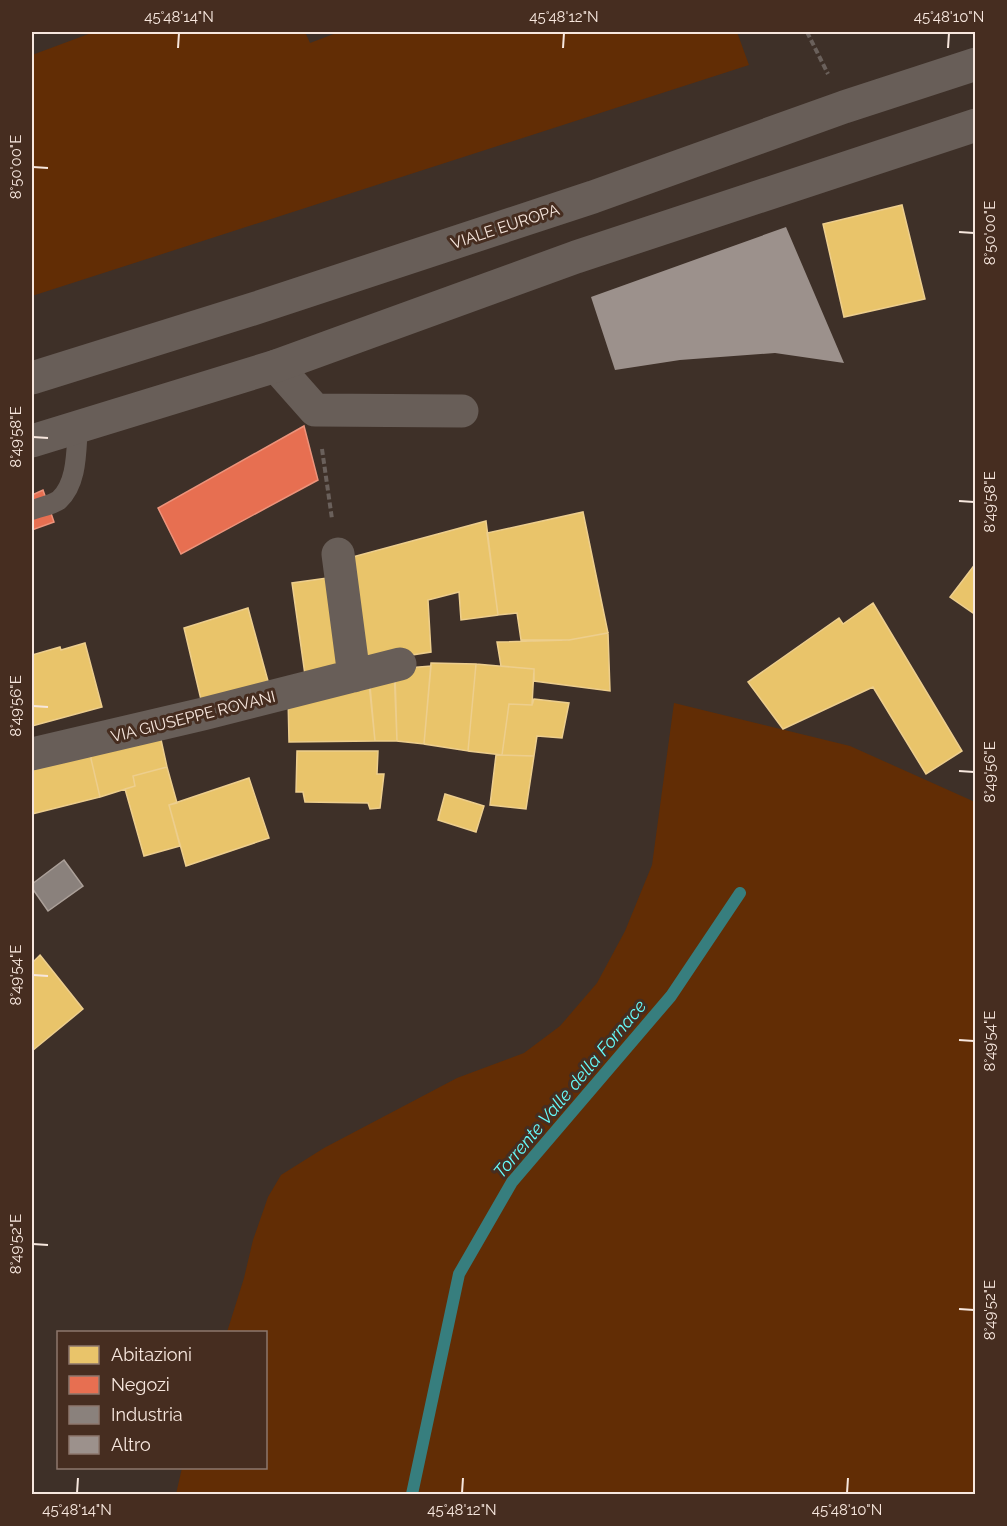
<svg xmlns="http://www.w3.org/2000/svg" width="1007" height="1526" font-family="Raleway,sans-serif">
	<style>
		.green { fill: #622d05 }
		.homes { fill: #e9c46a; stroke: #edce8d; stroke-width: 1.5 }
		.shops { fill: #e76f51; stroke: #ec937b; stroke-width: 1.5 }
		.industry { fill: #8a817c; stroke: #aba099; stroke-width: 1.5 }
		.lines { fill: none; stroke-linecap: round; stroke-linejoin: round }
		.stream { stroke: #377e7e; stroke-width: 12 }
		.building { fill: #9c918c }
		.path { stroke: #6a605b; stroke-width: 4; stroke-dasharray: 6 3; stroke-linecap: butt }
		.lane { stroke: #685e58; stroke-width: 20 }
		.street { stroke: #685e58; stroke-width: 33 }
		.secondary { stroke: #685e58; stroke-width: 33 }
		.ticks { fill: none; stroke: #f7e7de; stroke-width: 2 }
		.labels { text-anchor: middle; stroke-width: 6; stroke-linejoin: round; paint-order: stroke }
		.street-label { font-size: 16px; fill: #f7e7de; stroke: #462d20 }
		.water-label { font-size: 18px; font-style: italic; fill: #66fcfc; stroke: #462d20 }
		.neatline { fill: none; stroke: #f7e7de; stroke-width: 2 }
		.ticks-label { font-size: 15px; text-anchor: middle; fill: #f7e7de }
	</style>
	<rect width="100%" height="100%" fill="#3e3028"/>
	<!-- green -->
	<path class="green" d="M94,32h211l5,11 29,-11h398l12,33 -717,231v-241z
		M674,703l176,43 125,56v692h-799l6,-26h84v-136h-39l17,-54 9,-38 15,-43 13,-22 43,-27 133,-70 67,-25 36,-27 37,-43 28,-52 27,-66z"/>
	<!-- homes -->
	<path class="homes" d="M902,205l23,94 -81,18 -21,-93z
		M583,512l25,121 -39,7h-48l-4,-27 -19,2 -11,-82z
		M486,521l12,94 -37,5 -2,-28 -31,8 3,52 -70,11 -16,-104z
		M976,563v52l-26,-18z
		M334,577l13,92 -42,6 -13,-92z
		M873,603l89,148 -36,23 -53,-87 -90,42 -35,-47 91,-64 4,6z
		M248,608l23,84 -68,16 -19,-80z
		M608,633l2,58 -76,-10v-12l-33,-3 -4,-24 72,-2z
		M85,643l17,64 -70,19v-71l28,-8 1,3z
		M431,663l45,1 -8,87 -44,-7z
		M476,664l58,5 -2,36 -23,-1 -7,51 -34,-4z
		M431,666l-7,78 -27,-3 -3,-72z
		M395,673l2,68h-22l-7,-67z
		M370,686l5,55 -86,1 -1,-45z
		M534,699l35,4 -7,35 -25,-2 -3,20 -32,-1 7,-51 23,1z
		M158,726l9,41 -34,9 2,10 -35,11 -12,-51z
		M88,746l12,51 -68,17v-54z
		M297,751h81l-1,23h7l-4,34 -10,1 -2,-6 -63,-1 -2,-10h-7z
		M496,755l38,1 -8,53 -36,-4z
		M167,767l10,36 -8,2 11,41 -36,10 -19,-67 10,-3 -2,-10z
		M249,778l20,60 -83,28 -17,-61z
		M445,794l39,12 -8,26 -38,-12z
		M40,955l43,54 -51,42v-88z"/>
	<!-- shops -->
	<path class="shops" d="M304,426l14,54 -137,74 -23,-46z
		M43,490l11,32 -22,8v-35z"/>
	<!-- industry -->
	<path class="industry" d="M64,860l19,26 -35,25 -16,-23v-4z"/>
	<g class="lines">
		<!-- stream -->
		<path class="stream" d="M412,1494l47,-220 53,-92 159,-186 69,-103"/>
	</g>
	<!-- building -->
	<path class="building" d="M786,227l58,136 -69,-10 -95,7 -65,10 -24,-73z"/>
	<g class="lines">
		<!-- path -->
		<path class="path" d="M807,32l21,42
			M322,449l10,70"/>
		<!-- lane -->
		<path class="lane" d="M32,510c8,-3 20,-5 27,-10 19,-17 17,-51 19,-74"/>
		<!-- street -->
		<path class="street" d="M276,366l39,44 147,1
			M338,554l16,122
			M32,754l171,-40 197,-50"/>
		<!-- secondary -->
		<path class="secondary" d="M32,378l224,-70 337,-111 251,-90 132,-43
			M32,441l244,-75 300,-109 400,-132"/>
	</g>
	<!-- ticks -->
	<path class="ticks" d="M178,48l1,-15M563,48l1,-15M948,48l1,-15M33,167l15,1M959,232l15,1M33,437l15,1M959,501l15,1M33,706l15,1M959,771l15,1M33,975l15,1M959,1040l15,1M33,1244l15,1M959,1309l15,1M77,1493l1,-15M462,1493l1,-15M847,1493l1,-15"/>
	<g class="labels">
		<!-- street labels -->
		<g class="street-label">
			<text transform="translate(505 226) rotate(-18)" y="6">VIALE EUROPA</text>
			<text transform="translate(193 716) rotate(-14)" y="6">VIA GIUSEPPE ROVANI</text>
		</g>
		<!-- water labels -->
		<g class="water-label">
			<text transform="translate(570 1089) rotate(-50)" y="6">Torrente Valle della Fornace</text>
		</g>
	</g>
	<!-- border -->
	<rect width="1007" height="1526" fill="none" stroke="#462d20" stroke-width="66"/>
	<!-- legend -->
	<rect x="57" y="1331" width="210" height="138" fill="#462d20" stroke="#8d776c" stroke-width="1.5"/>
	<rect x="69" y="1346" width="30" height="18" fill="#e9c46a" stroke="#8d776c" stroke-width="1.5"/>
	<text x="111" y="1361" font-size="18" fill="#f7e7de">Abitazioni</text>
	<rect x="69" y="1376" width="30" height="18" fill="#e76f51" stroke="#8d776c" stroke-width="1.5"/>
	<text x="111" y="1391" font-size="18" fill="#f7e7de">Negozi</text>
	<rect x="69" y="1406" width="30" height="18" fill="#8a817c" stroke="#8d776c" stroke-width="1.5"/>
	<text x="111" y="1421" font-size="18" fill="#f7e7de">Industria</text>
	<rect x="69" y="1436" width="30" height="18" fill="#9c918c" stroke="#8d776c" stroke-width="1.5"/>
	<text x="111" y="1451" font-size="18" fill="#f7e7de">Altro</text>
	<rect x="33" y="33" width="941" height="1460" class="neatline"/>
	<g class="ticks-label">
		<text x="179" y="22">45°48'14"N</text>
		<text x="564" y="22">45°48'12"N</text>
		<text x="949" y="22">45°48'10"N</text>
		<text transform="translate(16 167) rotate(-90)" y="5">8°50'00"E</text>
		<text transform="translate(990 233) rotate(-90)" y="5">8°50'00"E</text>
		<text transform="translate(16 437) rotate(-90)" y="5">8°49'58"E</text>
		<text transform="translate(990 502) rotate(-90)" y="5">8°49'58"E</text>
		<text transform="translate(16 706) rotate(-90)" y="5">8°49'56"E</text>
		<text transform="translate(990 772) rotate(-90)" y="5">8°49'56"E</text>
		<text transform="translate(16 975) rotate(-90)" y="5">8°49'54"E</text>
		<text transform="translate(990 1041) rotate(-90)" y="5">8°49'54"E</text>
		<text transform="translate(16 1244) rotate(-90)" y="5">8°49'52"E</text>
		<text transform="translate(990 1310) rotate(-90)" y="5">8°49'52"E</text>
		<text x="77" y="1515">45°48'14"N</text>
		<text x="462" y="1515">45°48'12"N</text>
		<text x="847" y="1515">45°48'10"N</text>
	</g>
</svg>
